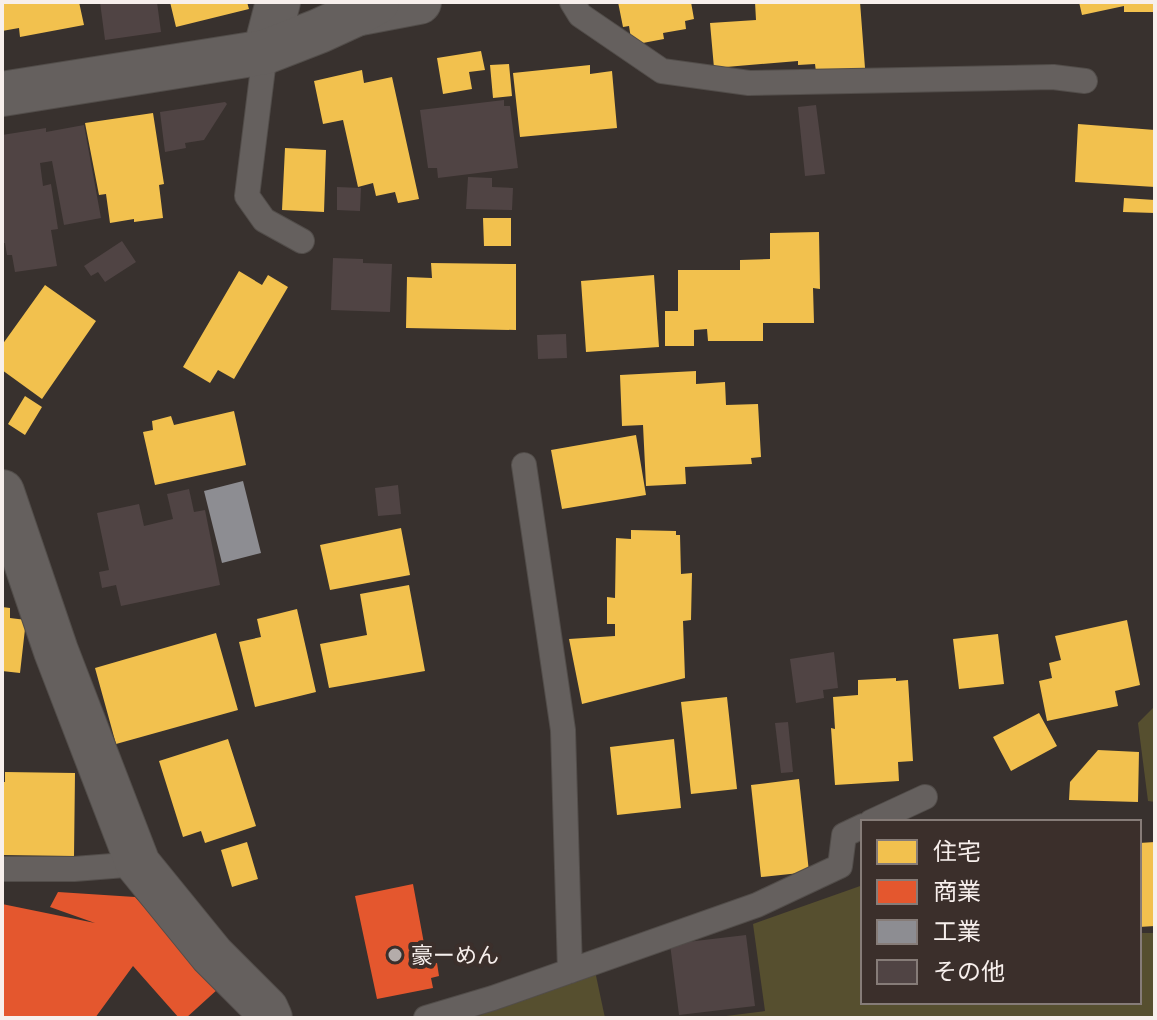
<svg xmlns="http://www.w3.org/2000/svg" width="1157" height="1020" font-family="Helvetica,'Noto Sans JP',sans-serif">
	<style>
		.green { fill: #564f2f }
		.homes { fill: #f2c14e }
		.shops { fill: #e4572e }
		.industry { fill: #8d8d92 }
		.building { fill: #504444 }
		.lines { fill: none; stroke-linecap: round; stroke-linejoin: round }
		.service-casing { stroke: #524d4a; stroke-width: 26 }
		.minor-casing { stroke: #524d4a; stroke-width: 46 }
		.tertiary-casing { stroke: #524d4a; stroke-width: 46 }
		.service { stroke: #65605e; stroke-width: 24 }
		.minor { stroke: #65605e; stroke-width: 44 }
		.tertiary { stroke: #65605e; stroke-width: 44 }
		.poi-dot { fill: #b4acaa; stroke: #3b2f2b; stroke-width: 3 }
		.labels { text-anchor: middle; stroke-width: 8; stroke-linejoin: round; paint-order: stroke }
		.poi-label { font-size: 22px; fill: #f7efec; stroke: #3b2f2b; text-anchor: start }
	</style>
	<rect width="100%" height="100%" fill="#38312e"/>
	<!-- green -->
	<path class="green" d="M1155,706v96l-7,-1 -10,-78z
		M863,885v117h276v-69h16v85h-445l55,-7 -12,-87z
		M595,971l10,47h-132z"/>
	<!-- homes -->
	<path class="homes" d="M2,2h77l5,23 -64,12 -1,-9 -17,3z
		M170,2h77l2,7 -73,18z
		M618,2h73l3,17 -9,2 1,8 -23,4 1,6 -32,6 -3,-19 -6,1z
		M755,2h105l5,66 -49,4 -1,-8 -17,1v-4l-84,7 -4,-45 46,-3z
		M1079,2h76v10h-31v-6l-42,9z
		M481,51l4,19 -16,2 3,17 -29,5 -6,-36z
		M509,64l3,32 -19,2 -3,-33z
		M590,65v9l22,-3 5,57 -97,9 -7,-64z
		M362,70l2,13 28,-6 27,122 -21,4 -3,-11 -19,4 -3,-13 -15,4 -15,-67 -20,4 -9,-43z
		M153,113l11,71 -5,1 4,33 -29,4v-3l-24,4 -4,-29 -7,1 -14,-72z
		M1078,124l77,6v57l-80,-5z
		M285,148l41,2 -2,62 -42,-2z
		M1124,198l31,2v13l-32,-1z
		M483,218h28v28h-27z
		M819,232l1,57 -7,-1 1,35h-51v18h-55l-1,-12 -13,1v16h-29v-35h13v-41h62v-10l30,-1v-26z
		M431,263l85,1v66l-110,-2 1,-51 25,1z
		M239,271l23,14 6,-10 20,12 -54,92 -16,-9 -8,13 -27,-16z
		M654,275l5,72 -73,5 -5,-71z
		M45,285l51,36 -54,78 -40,-29v-25z
		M696,371v13l29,-2 1,23 32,-1 3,53 -10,1 1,6 -67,3 1,17 -40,2 -3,-61 -21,1 -2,-51z
		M25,396l17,11 -17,28 -17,-11z
		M234,411l12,54 -91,20 -12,-53 10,-2 -1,-9 19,-5 3,9z
		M636,435l10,60 -84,14 -11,-59z
		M401,528l9,47 -80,15 -10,-45z
		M631,530l45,1v4h4l1,39 11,-1 -1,47 -8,1 2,57 -103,26 -13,-65 46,-3v-12h-8v-27l8,1 1,-60 15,1z
		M409,585l16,86 -96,17 -9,-44 47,-9 -7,-41z
		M2,607l8,1v10l16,2 -6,53 -18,-2z
		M297,609l19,83 -61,15 -16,-65 22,-5 -4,-18z
		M1127,620l13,65 -25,6 3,15 -71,15 -8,-40 13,-3 -3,-15 12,-3 -6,-24z
		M216,633l22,77 -122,34 -21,-76z
		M998,634l6,50 -45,5 -6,-50z
		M896,678v3l12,-1 5,81 -15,1 1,19 -64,4 -4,-57 4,1 -2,-32 25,-2v-15z
		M727,697l10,92 -46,5 -10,-92z
		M1039,713l18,33 -46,25 -18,-34z
		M228,739l28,87 -51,17 -4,-12 -18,6 -24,-76z
		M674,739l7,69 -64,7 -7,-68z
		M1098,750l41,2 -1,50 -69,-2 1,-18z
		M5,772l70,1 -1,83 -72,-1v-73h3z
		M799,779l10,93 -48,5 -10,-92z
		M247,842l11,37 -26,8 -11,-37z
		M1155,842v84l-16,1v-84z"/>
	<!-- shops -->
	<path class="shops" d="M413,884l15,81 9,-2 2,13 -8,2 2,10 -56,11 -22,-103z
		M58,892l77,5 83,92 -32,29h-7l-46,-52 -38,52h-93v-114l93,19 -45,-16z"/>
	<!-- industry -->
	<path class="industry" d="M243,481l18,72 -39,10 -18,-72z"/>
	<!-- building -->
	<path class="building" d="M100,2h57l4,30 -56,8z
		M504,100v6h6l8,62 -80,10 -1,-10h-9l-8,-58z
		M225,102l2,2 -23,36 -19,3 1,5 -21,4 -5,-40z
		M816,105l9,69 -20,2 -7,-69z
		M84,125l17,93 -37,7 -12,-64 -12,2 3,23 8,-2 7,45 -7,1 6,36 -42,6 -3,-17h-5l-2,-12h-3v-108l44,-7v4z
		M468,177l24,1v9l21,1 -1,22 -46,-1z
		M337,187l24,1 -1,23 -23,-1z
		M122,241l14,21 -31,20 -7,-10 -7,4 -7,-10z
		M333,258l30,1v4l29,1 -2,48 -59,-2z
		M566,334l1,24 -29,1 -1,-24z
		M398,485l3,29 -23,2 -3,-28z
		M189,489l5,23 11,-2 15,75 -99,21 -5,-21 -14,3 -3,-16 10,-2 -12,-57 42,-9 5,22 29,-7 -6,-25z
		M834,652l4,36 -15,2 1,8 -28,5 -6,-44z
		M788,722l5,50 -12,1 -6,-50z
		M746,935l9,71 -76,9 -9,-71z"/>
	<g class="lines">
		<defs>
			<path id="service" d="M572,2l8,13 82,56 87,12 304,-6 32,4
				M265,52l-18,144 17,24 38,21
				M524,465l39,265 7,241
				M871,822l54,-25
				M2,869h72l64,-5
				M426,1018l67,-20 264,-93 83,-39 4,-31 19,-9"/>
			<path id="minor" d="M356,14l63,-12
				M265,52l13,-50
				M2,492l54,159 82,213 74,91 54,54 4,9"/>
			<path id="tertiary" d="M2,94l263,-42 54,-21 37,-17 21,-12"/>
		</defs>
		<!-- service casing -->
		<use href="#service" class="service-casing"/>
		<!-- minor casing -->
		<use href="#minor" class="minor-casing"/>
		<!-- tertiary casing -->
		<use href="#tertiary" class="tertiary-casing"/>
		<!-- service -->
		<use href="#service" class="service"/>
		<!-- minor -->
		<use href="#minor" class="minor"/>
		<!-- tertiary -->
		<use href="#tertiary" class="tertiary"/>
	</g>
	<!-- markers -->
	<circle class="poi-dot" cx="395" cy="955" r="8"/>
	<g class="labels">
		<!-- poi labels -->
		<g class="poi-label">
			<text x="411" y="963">豪ーめん</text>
		</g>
	</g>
	<!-- border -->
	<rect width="1157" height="1020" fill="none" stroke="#f7efec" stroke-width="8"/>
	<!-- legend -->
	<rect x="861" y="820" width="280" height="184" fill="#3b2f2b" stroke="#867c78" stroke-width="2"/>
	<rect x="877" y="840" width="40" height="24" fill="#f2c14e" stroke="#867c78" stroke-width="2"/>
	<text x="933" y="860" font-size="24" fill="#f7efec">住宅</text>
	<rect x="877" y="880" width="40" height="24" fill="#e4572e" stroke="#867c78" stroke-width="2"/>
	<text x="933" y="900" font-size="24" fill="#f7efec">商業</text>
	<rect x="877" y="920" width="40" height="24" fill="#8d8d92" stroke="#867c78" stroke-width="2"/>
	<text x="933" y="940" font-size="24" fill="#f7efec">工業</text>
	<rect x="877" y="960" width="40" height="24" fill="#504444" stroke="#867c78" stroke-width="2"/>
	<text x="933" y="980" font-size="24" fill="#f7efec">その他</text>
</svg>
